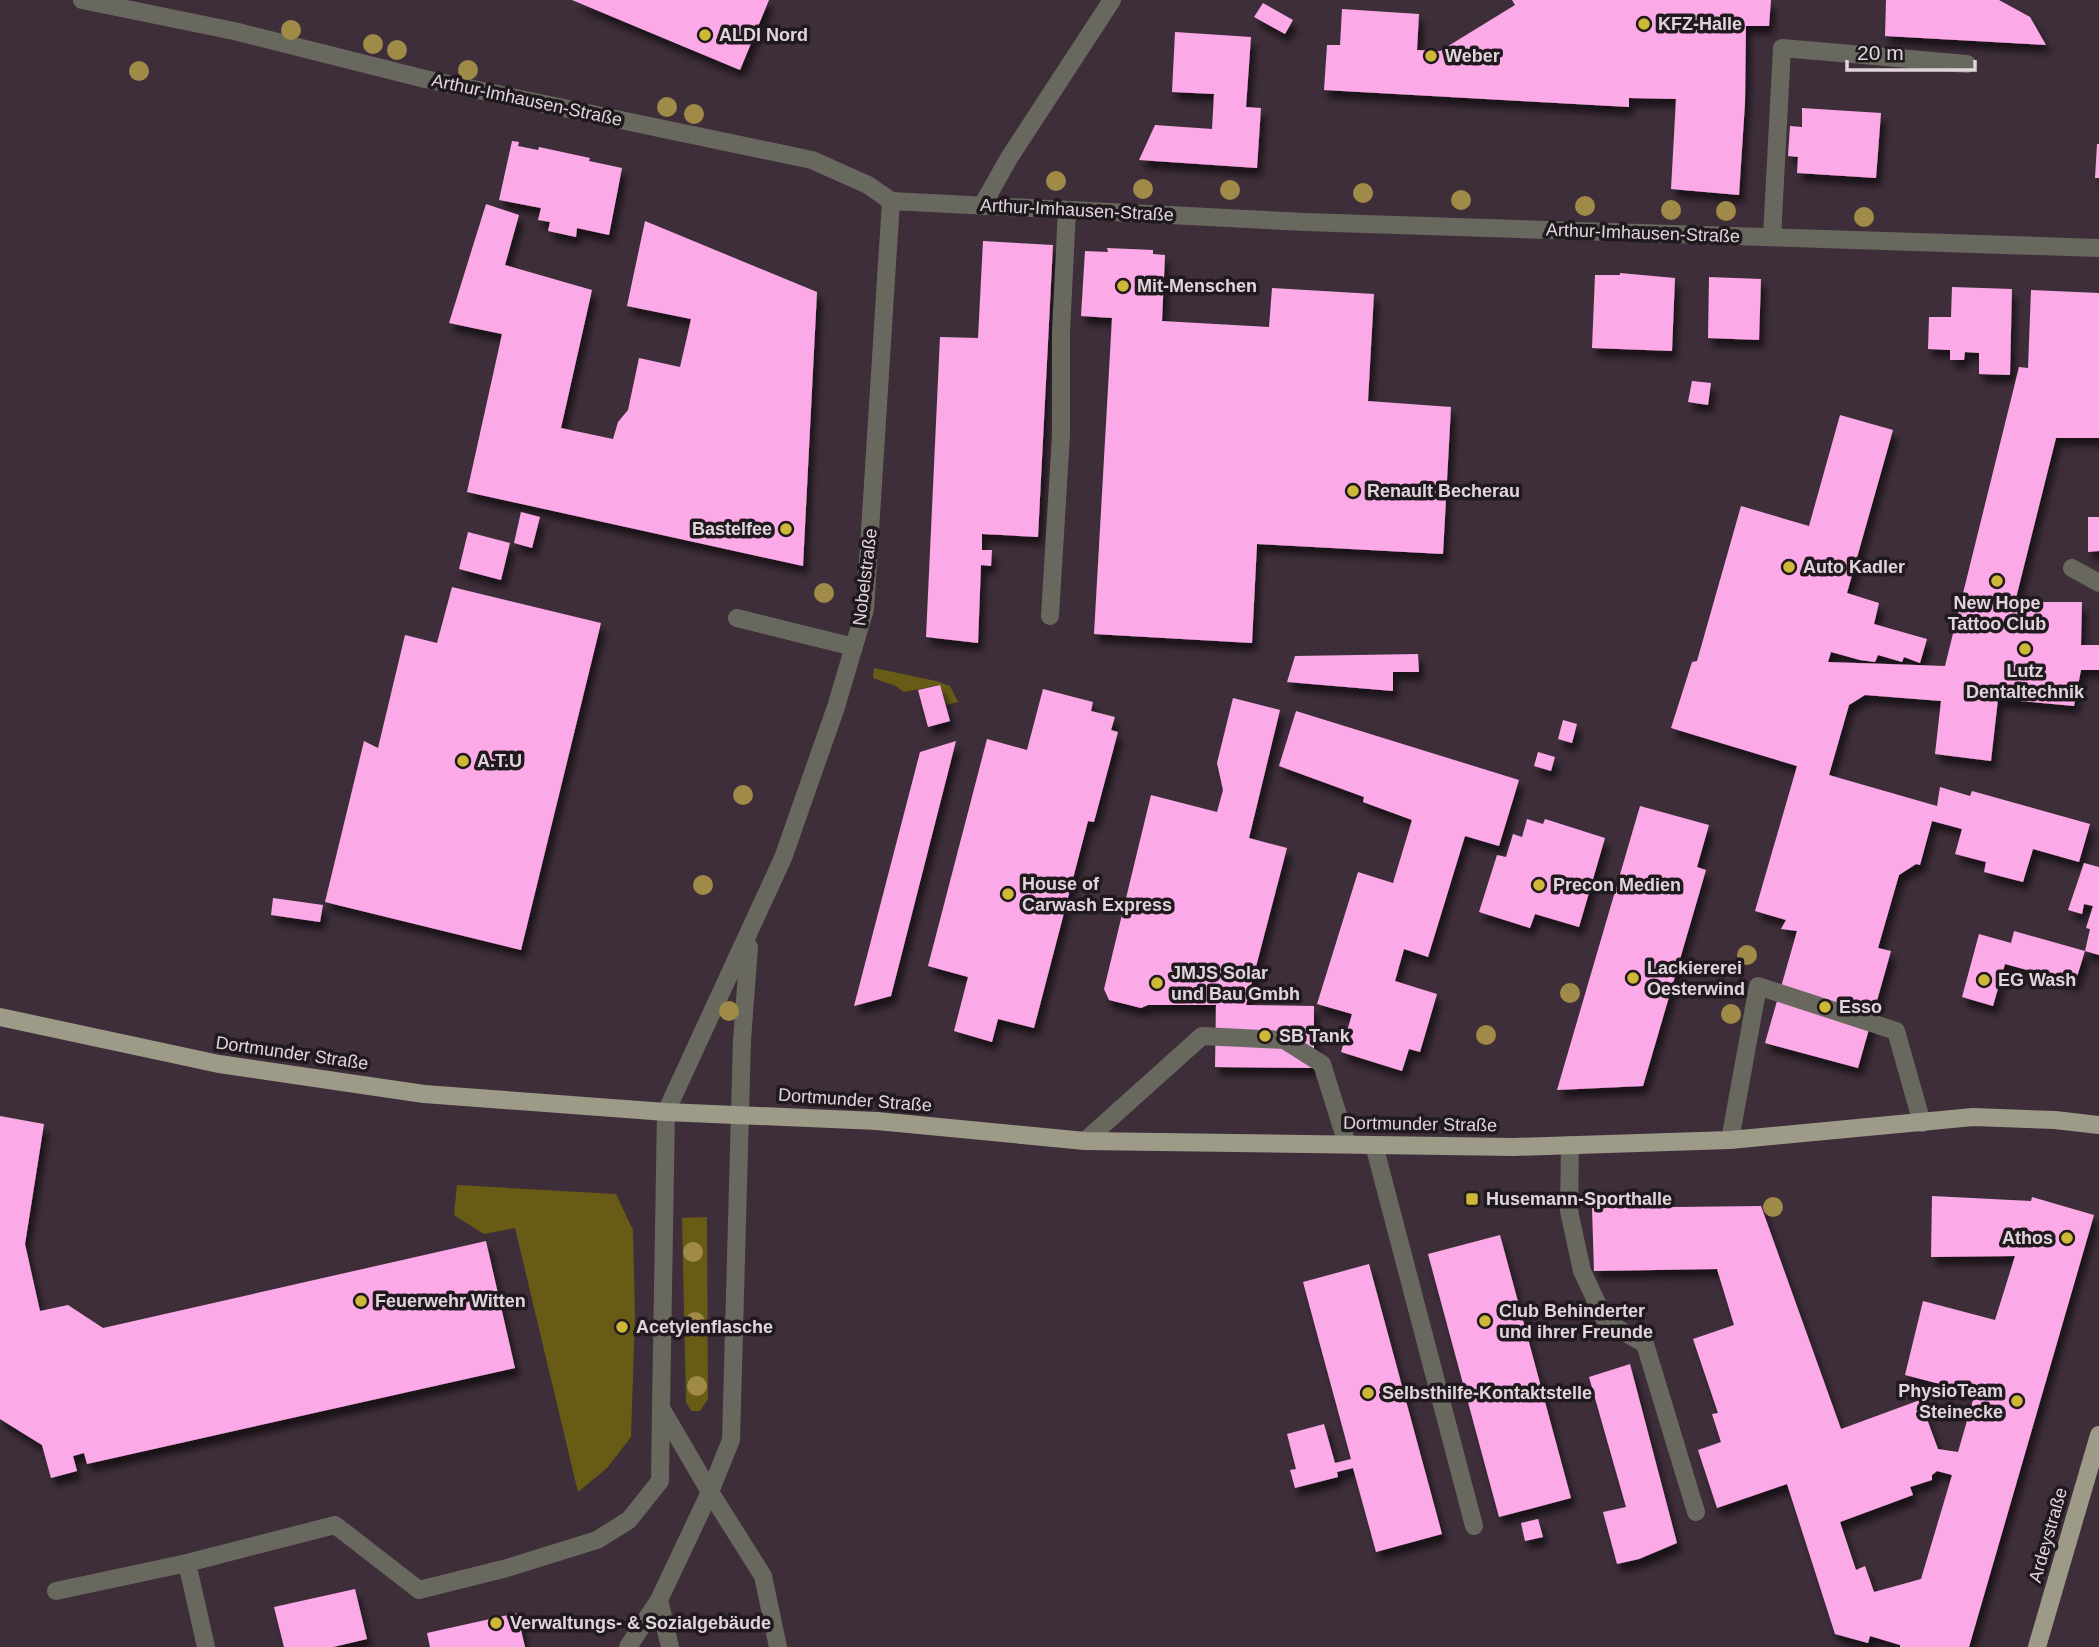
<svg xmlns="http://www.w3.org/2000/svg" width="2099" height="1647" font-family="Arial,sans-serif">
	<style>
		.green { fill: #685b16 }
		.building { fill: #fbaae7; fill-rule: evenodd; filter: url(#shadow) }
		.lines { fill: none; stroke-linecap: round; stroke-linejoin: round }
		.minor { stroke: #69685f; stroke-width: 18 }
		.major { stroke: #9d9a88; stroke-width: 18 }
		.tree { fill: #9f8a47 }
		.poi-dot { fill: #cfb837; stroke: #20191e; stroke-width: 2.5 }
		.labels { text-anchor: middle; stroke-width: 7; stroke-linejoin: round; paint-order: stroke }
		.poi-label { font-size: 18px; font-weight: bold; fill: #e0d5dd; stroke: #20191e; text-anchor: start }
		.street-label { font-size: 18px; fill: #e0d5dd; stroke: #20191e }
	</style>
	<defs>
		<filter id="shadow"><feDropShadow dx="4.5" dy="8" stdDeviation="3.5" flood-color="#0009"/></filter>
	</defs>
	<rect width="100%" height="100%" fill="#3e2e3a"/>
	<!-- green -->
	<path class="green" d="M874,668l62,13 14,5 8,16 -12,3 -7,-20 -35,7 -8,-6 -23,-8z
		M457,1185l159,9 17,36 2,86 -4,121 -24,31 -29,24 -63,-264 -31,6 -30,-19z
		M707,1217l1,182 -8,12h-9l-5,-9 -4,-184z"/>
	<!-- building -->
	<path class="building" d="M572,0h197l-29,70z
		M1512,0h259l-2,26h-23l-1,77 -6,92 -68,-6 5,-90 -47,-1v9l-305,-17 3,-45h13l2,-36 77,5 -2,36 23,1 75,-46z
		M1886,0h113l31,17 16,28 -161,-9z
		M1263,3l30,17 -8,14 -31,-17z
		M1175,32l76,5 -5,70 15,1 -4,60 -118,-8 16,-35 57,4 2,-35 -42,-2z
		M1802,108l79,5 -5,65 -79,-5 1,-16 -10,-1 2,-30 12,1z
		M512,141l7,1 -1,4 20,4 1,-3 51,11 -1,3 33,7 -13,67 -32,-7 -1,9 -28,-6 2,-9 -12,-2 3,-12 -42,-8z
		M2097,144h2v34h-4z
		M486,204l33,11 -14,50 87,25 -31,138 52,11 5,-17 10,-12 11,-52 41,9 11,-48 -64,-13 18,-85 172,71 -14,274 -336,-74 35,-158 -53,-11z
		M983,241l70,4 -15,292 -56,-3v16h10l-1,16 -10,-1 -3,78 -52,-6 14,-300 38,1z
		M1107,248l46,2v4l12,1 -3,66 107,6 3,-39 102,6 -6,107 83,6 -8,147 -186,-10 -5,99 -158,-9 18,-316 -31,-2 4,-65 23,1z
		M1620,273l55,5 -3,73 -80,-3 3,-73h25z
		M1709,277l52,2 -2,61 -51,-2z
		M1952,287l60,2 -2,86 -31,-1v-21l-14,-1 -1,8h-14v-10l-22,-1 1,-32h22z
		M2031,290l68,3v145h-43l-41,164h67l-1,43h18v25h-18l-7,36 -76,-7 -7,62 -56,-7 6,-53 -76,-6 -16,10 -20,70 108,31 3,-19 30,9 2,-5 118,33 -11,38 -46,-13 -10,33 -39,-10 2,-10 -31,-8 7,-25 -30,-8 -12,44 -4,-1 -17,11 -21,73 13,3 -33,117 -93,-25 32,-112 -16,-2 5,-9 -31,-9 42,-145 -126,-38 21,-66 5,-1 44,-155 68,20 31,-111 53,15 -46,163 32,10 -5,21 53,15 -7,24 -16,-6 -2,5 -24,-7 -3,7 -15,-2 -29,-8 -3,10 117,4 74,-299 9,1z
		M1692,381l19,2 -3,22 -20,-3z
		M521,512l19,5 -8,31 -18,-5z
		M2088,517h11v34l-11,1z
		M468,532l42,11 -9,37 -42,-11z
		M452,587l149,36 -80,327 -196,-48 39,-161 14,7 27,-113 32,8z
		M1418,654l1,18h-26v19l-106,-9 8,-26z
		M940,685l10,36 -22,6 -10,-37z
		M1043,689l50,13 -2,9 24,6 -4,13 7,2 -24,90 -6,-1 -54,207 -36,-9 -6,23 -38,-11 14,-54 -40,-11 59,-227 40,11z
		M1233,698l47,12 -31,128 38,10 -41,157 68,1v62l-99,-1 1,-62h-68l-7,3 -32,-8 -5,-11 47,-194 66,17 6,-22 -6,-27z
		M1296,711l223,69 -20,66 -34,-10 -37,121 -24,-8 -9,32 42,13 -17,58 -11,-3 -7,22 -61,-19 11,-38 -35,-10 41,-132 35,11 19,-63 -49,-18 1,-5 -85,-31z
		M1563,720l14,4 -5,19 -14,-4z
		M956,741l-65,255 -37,10 66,-254z
		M1538,752l17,5 -4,14 -17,-5z
		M1640,806l69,19 -12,42 9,3 -63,216 -86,4z
		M1527,819l16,5 2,-5 60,19 -26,89 -44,-13 -5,14 -51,-16 18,-57 9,2 7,-23 9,3z
		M2084,863l15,4v88l-14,-4 -10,32 -70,-19 -12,42 -31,-9 17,-63 32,9 3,-12 71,20 5,-22 -4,-1 7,-22 -9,-2 -2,10 -14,-4z
		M273,898l50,7 -3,17 -49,-7z
		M0,1116l44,8 -19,120 15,67 28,-6 35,23 383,-87 29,127 -428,96 -3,-11 -11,3 4,15 -26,7 -9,-33 -42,-26z
		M1932,1196l99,5 1,-4 62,18 -125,432h-69v-2l-30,-9 -2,7 -33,-9 -48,-150 -70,24 -19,-58 23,-8 -9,-28 6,-1 -25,-74 41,-14 -17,-56 -123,2 -2,-63 169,-2 80,223 79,-29 18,49 20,3 17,-59 -70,-18 18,-74 72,19 20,-64 -84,1zM1937,1471l15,4 -31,104 -47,13 -9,-26 -9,4 -16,-48 73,-27 -3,-8 22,-7v-5z
		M1500,1235l71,263 -72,19 -71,-263z
		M1369,1264l73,270 -66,18 -23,-84 -16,4 1,5 -43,11 -5,-18 6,-1 -9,-35 37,-10 11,39 16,-4 -48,-177z
		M1630,1364l47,179 -38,16 -22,5 -14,-52 23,-5 -37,-130z
		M1538,1519l5,18 -18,4 -4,-18z
		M355,1589l12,50 -34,8h-49l-10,-40z
		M517,1613l8,34h-95l-3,-14z"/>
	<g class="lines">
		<!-- minor -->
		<path class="minor" d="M82,0l152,31 191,48 387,81 56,25 23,16 414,21 794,26
			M982,206l27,-48 103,-158
			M1772,237l10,-189 185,16
			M2072,568l27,15
			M1050,616l11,-181v-103l6,-122
			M737,618l117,29
			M1730,1140l28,-154 138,45 26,92
			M1085,1141l117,-105 82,4 38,24 25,80
			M1374,1145l100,381
			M1570,1145l-1,66 13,60 24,51 39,22 51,168
			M187,1563l19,84
			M56,1591l131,-28 148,-38 84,65 88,-22 90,-28 32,-20 31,-39 1,-73
			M659,1600l11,47
			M628,1647l31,-47 51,-108 21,-52 11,-400 7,-93
			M778,1647l-15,-71 -53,-84 -49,-84 5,-296 117,-254 53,-151 29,-98 26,-408"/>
		<!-- major -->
		<path class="major" d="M0,1017l219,47 205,30 242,18 211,9 208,20 429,6 216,-7 243,-23 82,3 44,5
			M2037,1647l62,-212"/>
	</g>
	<!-- trees -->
	<g class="tree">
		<circle cx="291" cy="30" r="10"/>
		<circle cx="373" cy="44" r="10"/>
		<circle cx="397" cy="50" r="10"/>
		<circle cx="468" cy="70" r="10"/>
		<circle cx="139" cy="71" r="10"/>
		<circle cx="667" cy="107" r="10"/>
		<circle cx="694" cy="114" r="10"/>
		<circle cx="1056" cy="181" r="10"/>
		<circle cx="1143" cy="189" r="10"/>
		<circle cx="1230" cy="190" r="10"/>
		<circle cx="1363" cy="193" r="10"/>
		<circle cx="1461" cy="200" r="10"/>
		<circle cx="1585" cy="206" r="10"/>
		<circle cx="1671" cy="210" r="10"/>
		<circle cx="1726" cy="211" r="10"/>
		<circle cx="1864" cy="217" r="10"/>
		<circle cx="824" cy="593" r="10"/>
		<circle cx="743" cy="795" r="10"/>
		<circle cx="703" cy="885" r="10"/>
		<circle cx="1747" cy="955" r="10"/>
		<circle cx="1570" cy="993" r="10"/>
		<circle cx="729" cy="1011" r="10"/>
		<circle cx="1731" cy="1014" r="10"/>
		<circle cx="1486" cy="1035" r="10"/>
		<circle cx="1773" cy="1207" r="10"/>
		<circle cx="693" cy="1252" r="10"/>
		<circle cx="695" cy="1322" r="10"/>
		<circle cx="697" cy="1386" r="10"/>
	</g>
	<!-- markers -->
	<g class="poi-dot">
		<circle cx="1644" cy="24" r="7"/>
		<circle cx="705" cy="35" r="7"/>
		<circle cx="1431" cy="56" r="7"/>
		<circle cx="1123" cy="286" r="7"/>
		<circle cx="1353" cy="491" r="7"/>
		<circle cx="786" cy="529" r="7"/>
		<circle cx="1789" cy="567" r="7"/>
		<circle cx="1997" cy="581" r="7"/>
		<circle cx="2025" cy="649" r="7"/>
		<circle cx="463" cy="761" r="7"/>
		<circle cx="1539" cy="885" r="7"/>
		<circle cx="1008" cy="894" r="7"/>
		<circle cx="1633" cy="978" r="7"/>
		<circle cx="1984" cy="980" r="7"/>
		<circle cx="1157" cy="983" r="7"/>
		<circle cx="1825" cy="1007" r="7"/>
		<circle cx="1265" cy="1036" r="7"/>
		<rect x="1465" y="1192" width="14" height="14" rx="3.5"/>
		<circle cx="2067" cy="1238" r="7"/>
		<circle cx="361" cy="1301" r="7"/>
		<circle cx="1485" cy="1321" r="7"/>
		<circle cx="622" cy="1327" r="7"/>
		<circle cx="1368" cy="1393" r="7"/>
		<circle cx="2017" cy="1401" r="7"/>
		<circle cx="496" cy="1623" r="7"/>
	</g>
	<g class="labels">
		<!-- poi labels -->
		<g class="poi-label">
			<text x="1658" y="30">KFZ-Halle</text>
			<text x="719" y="41">ALDI Nord</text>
			<text x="1445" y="62">Weber</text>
			<text x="1137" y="292">Mit-Menschen</text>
			<text x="1367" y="497">Renault Becherau</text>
			<text x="772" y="535" text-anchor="end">Bastelfee</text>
			<text x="1803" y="573">Auto Kadler</text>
			<text x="1997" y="609" text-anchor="middle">New Hope<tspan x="1997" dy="21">Tattoo Club</tspan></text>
			<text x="2025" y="677" text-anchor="middle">Lutz<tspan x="2025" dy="21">Dentaltechnik</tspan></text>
			<text x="477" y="767">A.T.U</text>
			<text x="1022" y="890">House of<tspan x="1022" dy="21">Carwash Express</tspan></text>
			<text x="1553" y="891">Precon Medien</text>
			<text x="1647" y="974">Lackiererei<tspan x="1647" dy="21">Oesterwind</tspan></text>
			<text x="1171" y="979">JMJS Solar<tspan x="1171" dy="21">und Bau Gmbh</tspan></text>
			<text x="1998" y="986">EG Wash</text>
			<text x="1839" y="1013">Esso</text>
			<text x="1279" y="1042">SB Tank</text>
			<text x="1486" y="1205">Husemann-Sporthalle</text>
			<text x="2053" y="1244" text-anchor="end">Athos</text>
			<text x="375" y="1307">Feuerwehr Witten</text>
			<text x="1499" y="1317">Club Behinderter<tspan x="1499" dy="21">und ihrer Freunde</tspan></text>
			<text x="636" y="1333">Acetylenflasche</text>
			<text x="2003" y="1397" text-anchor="end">PhysioTeam<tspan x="2003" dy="21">Steinecke</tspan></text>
			<text x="1382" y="1399">Selbsthilfe-Kontaktstelle</text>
			<text x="510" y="1629">Verwaltungs- &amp; Sozialgebäude</text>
		</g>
		<!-- street labels -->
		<g class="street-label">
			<text transform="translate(527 100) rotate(12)" y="6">Arthur-Imhausen-Straße</text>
			<text transform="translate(1077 210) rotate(3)" y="6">Arthur-Imhausen-Straße</text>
			<text transform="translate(1643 233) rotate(2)" y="6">Arthur-Imhausen-Straße</text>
			<text transform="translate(865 577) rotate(-83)" y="6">Nobelstraße</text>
			<text transform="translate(292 1053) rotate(8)" y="6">Dortmunder Straße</text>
			<text transform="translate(855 1100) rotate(4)" y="6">Dortmunder Straße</text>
			<text transform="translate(1420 1124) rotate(1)" y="6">Dortmunder Straße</text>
			<text transform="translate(2048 1535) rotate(-74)" y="6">Ardeystraße</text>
		</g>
	</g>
	<!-- scale -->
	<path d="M1847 60v10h128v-10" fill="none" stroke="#e0d5dd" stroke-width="3.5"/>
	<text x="1857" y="60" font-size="21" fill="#e0d5dd" stroke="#20191e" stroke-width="5" paint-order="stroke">20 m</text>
</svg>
